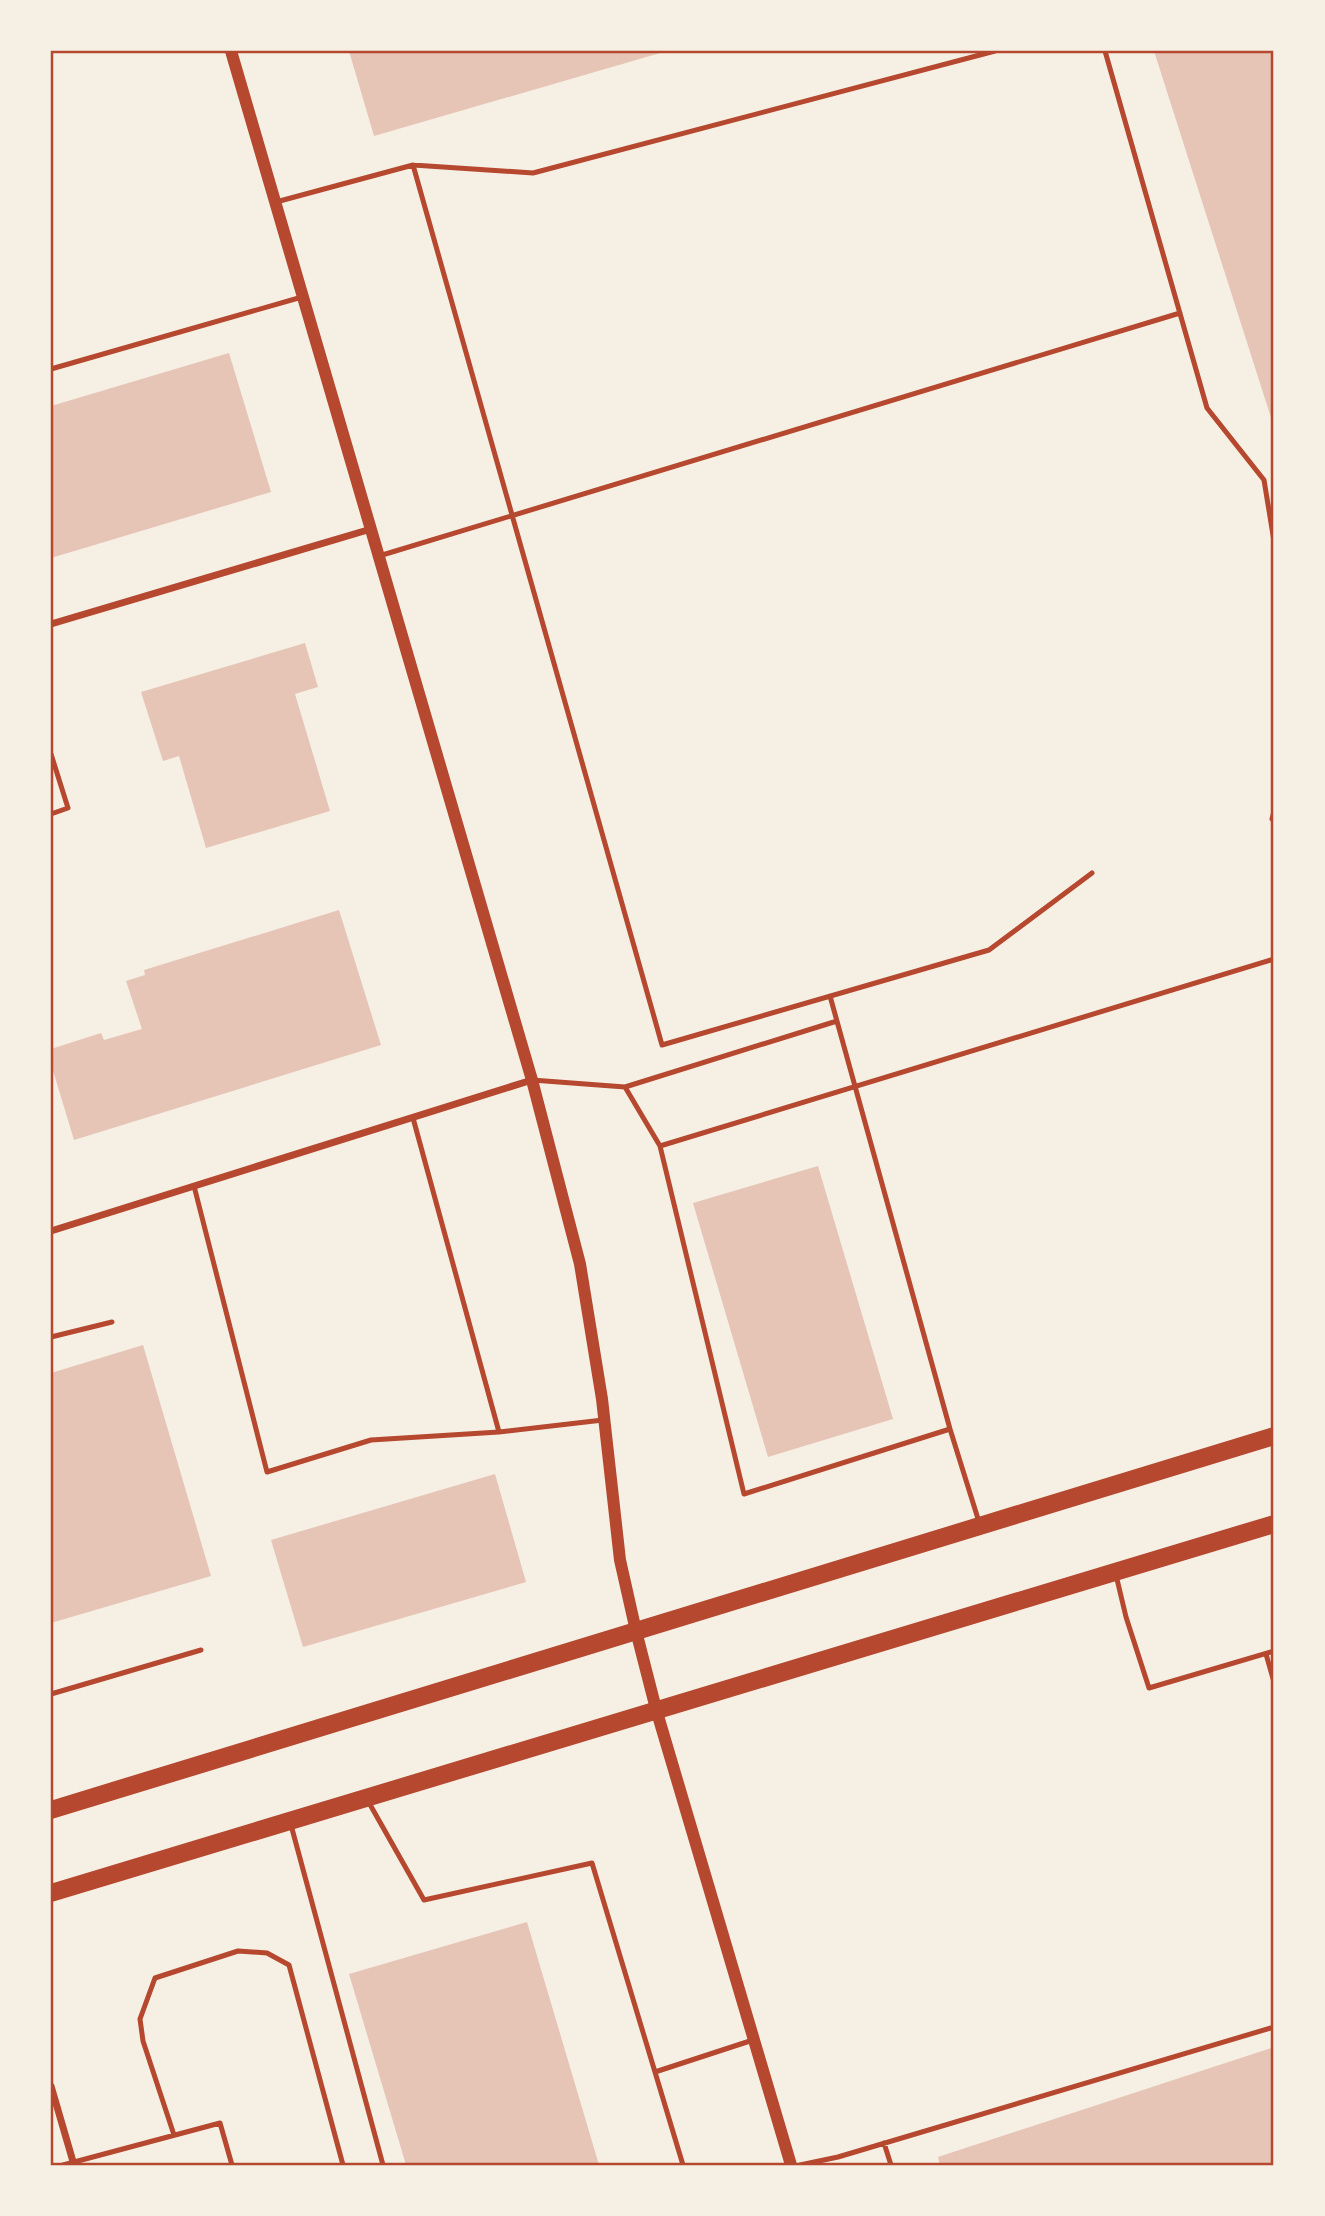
<svg xmlns="http://www.w3.org/2000/svg" width="1325" height="2216" font-family="'PT Sans Narrow',sans-serif">
	<style>
		.building { fill: #e6c5b7 }
		.lines { fill: none; stroke-linecap: round; stroke-linejoin: round }
		.service { stroke: #b5482f; stroke-width: 5 }
		.minor { stroke: #b5482f; stroke-width: 7 }
		.tertiary { stroke: #b5482f; stroke-width: 12 }
		.primary { stroke: #b5482f; stroke-width: 18 }
		.neatline { fill: none; stroke: #b5482f; stroke-width: 2.5 }
	</style>
	<rect width="100%" height="100%" fill="#f6efe4"/>
	<!-- building -->
	<path class="building" d="M349,51h318l-293,85z
		M1154,51h120v376z
		M229,353l42,139 -220,66v-152z
		M305,643l13,44 -23,7 35,117 -124,37 -27,-92 -16,5 -22,-69z
		M339,910l42,135 -307,95 -23,-76v-15l50,-16 3,7 38,-11 -16,-48 19,-6 -1,-5z
		M818,1166l75,253 -125,38 -75,-254z
		M143,1345l68,231 -160,47v-250z
		M495,1474l31,108 -223,65 -32,-107z
		M527,1922l72,243h-193l-57,-191z
		M1274,2047v118h-334l-2,-8z"/>
	<g class="lines">
		<!-- service -->
		<path class="service" d="M1105,51l102,357 57,72 10,61
			M413,165l120,8 462,-122
			M276,202l137,-37 249,880 327,-95 103,-77
			M51,369l251,-72
			M379,556l801,-243
			M51,754l17,54 -17,6
			M1274,811l-2,8 2,2
			M830,996l120,433 29,93
			M532,1080l93,7 35,59 84,348 206,-65
			M625,1087l212,-66
			M413,1118l86,314
			M660,1146l614,-187
			M194,1186l73,286 104,-32 128,-8 104,-12
			M51,1337l61,-15
			M1116,1575l10,42 23,71 125,-37
			M1266,1654l8,28
			M51,1694l150,-44
			M368,1801l56,99 168,-37 91,302
			M291,1825l92,340
			M655,2072l98,-32
			M174,2135l-31,-94 -3,-22 15,-41 83,-27 29,2 22,12 54,200
			M884,2143l7,22
			M63,2165l157,-42 12,42
			M800,2165l38,-8 436,-130"/>
		<!-- minor -->
		<path class="minor" d="M51,624l320,-95
			M51,1231l481,-151
			M51,2086l23,79"/>
		<!-- tertiary -->
		<path class="tertiary" d="M231,51l301,1029 48,184 22,135 18,161 16,71 20,78 135,456"/>
		<!-- primary -->
		<path class="primary" d="M51,1810l1223,-374
			M51,1893l1223,-369"/>
	</g>
	<!-- border -->
	<rect width="1325" height="2216" fill="none" stroke="#f6efe4" stroke-width="105"/>
	<rect x="52" y="52" width="1220" height="2112" class="neatline"/>
</svg>
